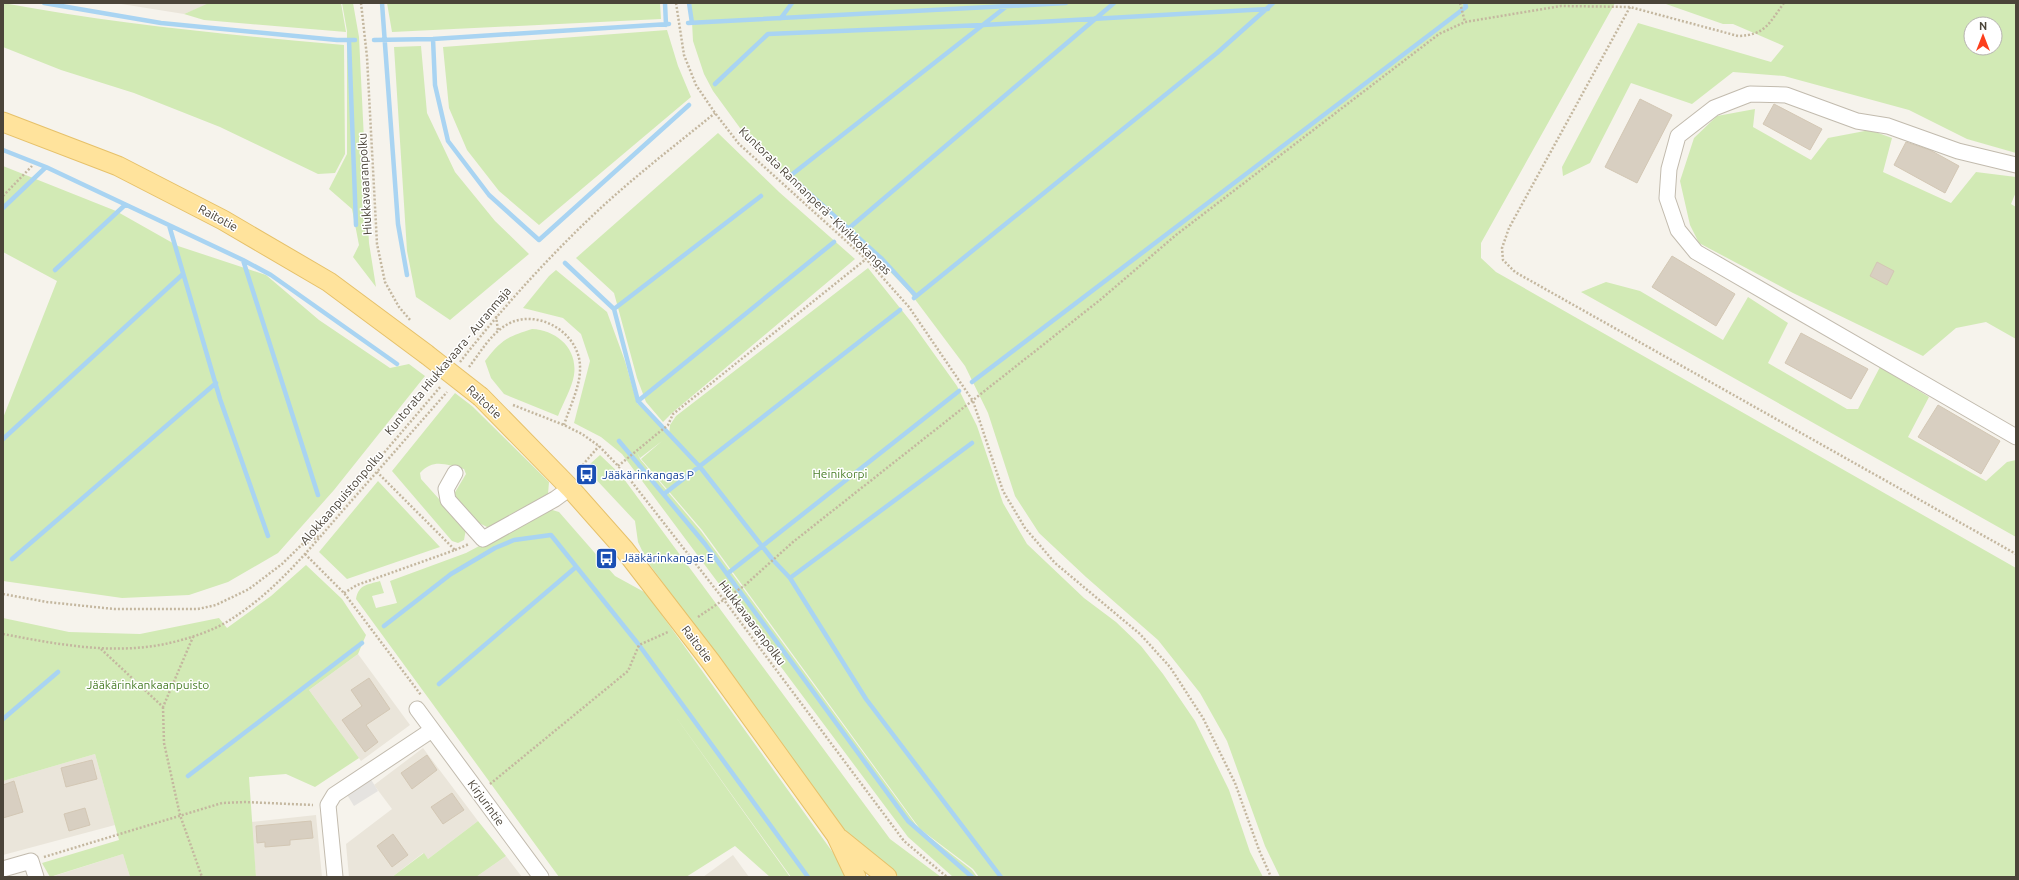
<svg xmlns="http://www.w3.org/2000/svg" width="2019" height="880" font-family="Ubuntu,sans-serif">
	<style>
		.residential { fill: #eae5da }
		.green { fill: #d2eab5; fill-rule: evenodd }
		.parking { fill: #e5e3e0 }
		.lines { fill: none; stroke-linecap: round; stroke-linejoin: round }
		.stream { stroke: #a9d4f2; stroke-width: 4.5 }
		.building { fill: #d8cfc1; stroke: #d3c7b4 }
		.minor-casing { stroke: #c2bbae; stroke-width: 17 }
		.major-casing { stroke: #e6c16a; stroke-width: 21 }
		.path { stroke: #c4b79f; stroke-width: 2.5; stroke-dasharray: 2 2; stroke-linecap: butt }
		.minor { stroke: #fff; stroke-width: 15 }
		.major { stroke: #ffe39c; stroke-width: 19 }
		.major-bridge-casing { stroke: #e6c16a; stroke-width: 21; stroke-linecap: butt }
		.major-bridge { stroke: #ffe39c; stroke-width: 19 }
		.labels { text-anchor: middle; stroke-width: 3; stroke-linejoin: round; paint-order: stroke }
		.street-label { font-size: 12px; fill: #4b4439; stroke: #fff }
		.park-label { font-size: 12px; fill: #4a7f2a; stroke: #fff }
		.transit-label { font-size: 12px; fill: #164399; stroke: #fff; text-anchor: start }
	</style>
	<rect width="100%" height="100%" fill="#f6f3ec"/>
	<!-- residential -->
	<path class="residential" d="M115,3h96l-27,11z
		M358,654l52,71 -49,36 -52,-71z
		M423,748l55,73 -50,38 -5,-6 -31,24h-43l-3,-33 46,-35 -18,-24z
		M95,754l20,71 -112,30v-74z
		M316,815l6,62h-66l-5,-55z
		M123,854l7,23h-79z
		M733,855l16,22h-46z
		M506,856l16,21h-46z"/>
	<!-- green -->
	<path class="green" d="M3,3c113,21 227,32 341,42l1,109 -10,19 -17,1 -98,-47 -86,-34 -73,-23 -58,-23z
		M209,3h132l5,29 -142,-12 -20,-6z
		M342,3h11l6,34 10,206 7,44 -23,-30 6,-12 -7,-36 -23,-20 18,-35v-123z
		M387,3h273l1,16 -269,13z
		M691,3h924l-134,240v15l15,14 520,296v309h-736l-15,-31 -38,-105 -27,-48 -42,-53 -72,-63 -47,-44 -24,-37 -27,-83 -23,-47 -57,-76 -55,-56 -65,-56 -48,-50 -27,-37 -9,-17 -11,-33z
		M1655,3h361v150l-49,-14 -58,-29 -125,-34 -51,-4 -41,32 -61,-21 -41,80 -27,13 -1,-9 76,-144 133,39 13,-16 -51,-22h-10l-57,-20zM1971,24h24v24h-24z
		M667,30l11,36 13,31 -152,128 -40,-34 -32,-41 -18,-42 -6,-61z
		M421,46l6,67 28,59 40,49 34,33 -79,66 -34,-23 -9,-46 -13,-204z
		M1755,109l-2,18 58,33 17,-22 42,-8 22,8 -9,34 68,31 25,-31 40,5v15l-5,12 5,3v132l-30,-17 -30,6 -33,28 -130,-63 -94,-50 -9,-18 -10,-44 14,-43 23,-22z
		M718,133l61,59 76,67 -183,154 -9,9 -17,-20 -9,-24 -23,-85 -38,-35z
		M3,166l113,45 62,35 88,29 53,45 71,48 19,-4 16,12 -91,114 -56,63 -50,29 -39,13 -67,3 -119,-17v-163l54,-137 -54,-29z
		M868,268l44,55 45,63 20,40 26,77 24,41 57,54 32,24 25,24 22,28 32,47 34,69 21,62 13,25h-284l-6,-8 -53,-40 -218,-299 -61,-71 21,-18 -22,17 -3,-6 3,7 61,72 218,298 53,41 5,7h-24l-45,-40 -286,-383 11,-10 -11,10 -21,-17 -27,-14 16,-62 -9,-27 -18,-16 -40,-10 26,-32 7,-6 51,42 18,49 12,42 32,32 1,-10 6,-9z
		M1606,282l34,9 83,49 25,-43 40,26 -20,40 79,46h11l22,-42 49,30 -21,40 78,44 21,-19 9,-2v77l-435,-245z
		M532,329c24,1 46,19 42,46 -2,13 -11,28 -16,41l-54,-22 -13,-16 -6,-17c16,-21 22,-24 47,-32z
		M455,393l17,13 77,76 -1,12 -57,35 -16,-8 -21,-27 12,-20 -2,-5c-18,-4 -30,-11 -44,4l1,6 45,50 -2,11 -6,3 -6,-2 -60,-70z
		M600,455l21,20 269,364 51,38h-42l-54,-46 -198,-270 -9,-19 -3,-21 -45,-48v-9z
		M378,481l62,66 -93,32 -28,-27z
		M549,509l10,3 56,64 31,17 193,268 8,16h-56l-118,-164 117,164h-20l-35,-31 -49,31h-127l-203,-278c3,-15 11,-14 24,-18l4,12 -12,3 4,12 21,-5 -7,-22 76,-28z
		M306,565l36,34 24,36 -8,19 -49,36 50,68 -44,29 -29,-13 -37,3 7,100h-126l-7,-23 -73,23 -8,-14 77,-23 -24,-86 -92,27v-163l66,14 71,2 79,-16 8,10 44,-32z
		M478,821l28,35 -30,21h-84l32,-24 4,6z"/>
	<!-- parking -->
	<path class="parking" d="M367,773l11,18 -24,15 -11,-18z"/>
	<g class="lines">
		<!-- stream -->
		<path class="stream" d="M44,3l117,20 176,17h18
			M382,3l16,221 9,51
			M665,3l1,22
			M689,3l3,20
			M781,18l11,-15
			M688,23l378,-20
			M433,39l2,46 13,56 41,54 50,45 150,-135
			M349,40l7,185
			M374,40l59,-1 236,-15
			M715,84l53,-50 215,-9 285,-16
			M3,150l43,17 -43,41
			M46,167l197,93 75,235
			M169,225l51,174 48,137
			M848,229l266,-226
			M243,260l28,15 126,89
			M565,263l49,46 24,92 62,66 73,93 17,18 76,121 135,178
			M55,270l70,-65
			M916,296l-34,-37 -92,-83 217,-170
			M914,298l303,-245 56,-50
			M614,309l147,-113
			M972,382l494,-375 -1,-4
			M638,401l196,-159
			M3,439l180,-165
			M619,441l86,103 203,277 64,56
			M664,494l236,-184
			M12,559l204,-176
			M727,574l232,-183
			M790,578l182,-135
			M384,626l67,-52 44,-26 19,-8 37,-5 88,110 169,232
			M439,684l137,-117
			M3,719l55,-47
			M188,776l174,-133"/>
	</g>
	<!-- building -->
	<path class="building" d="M1640,99l32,16 -35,68 -32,-16z
		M1774,104l48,25 -12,21 -47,-26z
		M1906,142l24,8 29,16 -14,27 -51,-28z
		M1672,256l63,38 -19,32 -64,-39z
		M1877,262l17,9 -7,14 -17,-9z
		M1801,333l67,36 -17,30 -66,-36z
		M1938,405l62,36 -19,33 -63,-37z
		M369,678l21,31 -24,16 12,17 -13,10 -23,-32 20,-14 -11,-16z
		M427,755l10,15 -25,19 -11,-16z
		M92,760l5,19 -31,8 -5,-19z
		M14,781l9,31 -20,6v-33z
		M452,793l12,17 -21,14 -12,-17z
		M85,808l5,17 -21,6 -5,-17z
		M311,821l2,17 -23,2v5l-25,2v-5l-8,1 -1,-17z
		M393,834l15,21 -16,12 -15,-21z"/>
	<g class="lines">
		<defs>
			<path id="minor" d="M2016,165l-58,-14 -70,-25 -31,-5 -71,-26 -36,-1 -36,14 -36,28 -9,33 -2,29 11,32 18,22 320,185
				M455,473l-9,16 2,11 35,39 72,-40 15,-11
				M417,709l124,168
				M3,869l28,-8 5,16
				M335,877l-7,-72 6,-10 98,-65"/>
			<path id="major" d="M3,122l115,44 105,54 106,62 97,72
				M481,397l89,91 54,61 87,113 125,173 20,42
				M840,839l47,38"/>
		</defs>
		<!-- minor casing -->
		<use href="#minor" class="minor-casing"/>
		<!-- major casing -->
		<use href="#major" class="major-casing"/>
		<!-- path -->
		<path class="path" d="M361,3l6,54 10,187 8,38 14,25 12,14
			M676,3l8,52 12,30 19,28 24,31 127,115 43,48 64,94 30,90 22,37 30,35 85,71 30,33 33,51 32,65 24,67 12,27
			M1460,3l5,19
			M1630,7l-121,221 -7,20 1,12 12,12 501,282
			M3,196l29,-30
			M496,316l2,15
			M460,362c40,-51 83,-99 130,-144 40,-38 83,-71 125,-105
			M469,367c11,-14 22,-34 39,-43 29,-16 71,8 72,42 1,19 -10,40 -16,59
			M513,405l51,20 18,9 17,12 25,26 100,128 180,241 43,36
			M618,466l50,-41 5,-11 193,-155
			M580,468l19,-22
			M303,545l16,-9
			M455,550l14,-6
			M305,554l39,39 77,102
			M344,593l13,-8 98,-35 -78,-78
			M3,594l44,8 67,7h84l18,-4 33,-16 33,-25 43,-42 116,-136
			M698,617l46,-31 49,-44 307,-242 76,-65 263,-201 26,-12 96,-16 69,1 108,29c28,-1 31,-13 46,-33
			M3,634c53,10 108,21 162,10 23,-5 49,-13 68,-26 42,-27 74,-66 106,-103 36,-41 72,-82 108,-123
			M101,649l62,58 30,-70
			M163,707l1,36 16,72 22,62
			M490,784l138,-113 11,-26 29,-13
			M44,857l178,-54 23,-1 68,3"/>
		<!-- minor -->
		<use href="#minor" class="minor"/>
		<!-- major -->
		<use href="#major" class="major"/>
		<defs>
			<path id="major-bridge" d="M426,354l55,43"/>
		</defs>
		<!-- major-bridge casing -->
		<use href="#major-bridge" class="major-bridge-casing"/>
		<!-- major-bridge -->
		<use href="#major-bridge" class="major-bridge"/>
	</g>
	<!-- icons -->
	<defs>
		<symbol id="bus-square" viewBox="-11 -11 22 22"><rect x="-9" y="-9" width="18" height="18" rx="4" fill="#1a4fb4" stroke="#fff"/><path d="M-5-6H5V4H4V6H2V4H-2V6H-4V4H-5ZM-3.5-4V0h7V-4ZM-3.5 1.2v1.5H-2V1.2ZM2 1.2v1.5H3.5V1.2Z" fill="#fff"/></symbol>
	</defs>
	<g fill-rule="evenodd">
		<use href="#bus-square" x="574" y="462" width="25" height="25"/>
		<use href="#bus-square" x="594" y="546" width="25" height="25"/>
	</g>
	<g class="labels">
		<!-- street labels -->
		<g class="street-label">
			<text transform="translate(365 184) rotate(-93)" y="4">Hiukkavaaranpolku</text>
			<text transform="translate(815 201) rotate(44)" y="4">Kuntorata Rannanperä - Kivikkokangas</text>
			<text transform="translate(218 218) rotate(28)" y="4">Raitotie</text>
			<text transform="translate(448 361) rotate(-50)" y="4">Kuntorata Hiukkavaara - Auranmaja</text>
			<text transform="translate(484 402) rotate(43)" y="4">Raitotie</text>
			<text transform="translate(342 498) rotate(-49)" y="4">Alokkaanpuistonpolku</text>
			<text transform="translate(752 623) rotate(53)" y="4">Hiukkavaaranpolku</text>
			<text transform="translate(697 644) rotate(53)" y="4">Raitotie</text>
			<text transform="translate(486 803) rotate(54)" y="4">Kirjurintie</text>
		</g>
		<!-- park labels -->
		<g class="park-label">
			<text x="840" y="478">Heinikorpi</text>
			<text x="148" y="689">Jääkärinkankaanpuisto</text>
		</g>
		<!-- transit labels -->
		<g class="transit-label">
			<text x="602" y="479">Jääkärinkangas P</text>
			<text x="622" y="562">Jääkärinkangas E</text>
		</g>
	</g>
	<!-- border -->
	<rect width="2019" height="880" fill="none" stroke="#4b4439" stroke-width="8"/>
	<!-- north arrow -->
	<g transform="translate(1983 36)"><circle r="19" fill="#ffffff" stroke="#b7b4b0"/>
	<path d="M0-3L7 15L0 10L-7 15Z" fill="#fc3f1d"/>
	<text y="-6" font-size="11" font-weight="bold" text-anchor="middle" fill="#4b4439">N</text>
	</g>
</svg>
